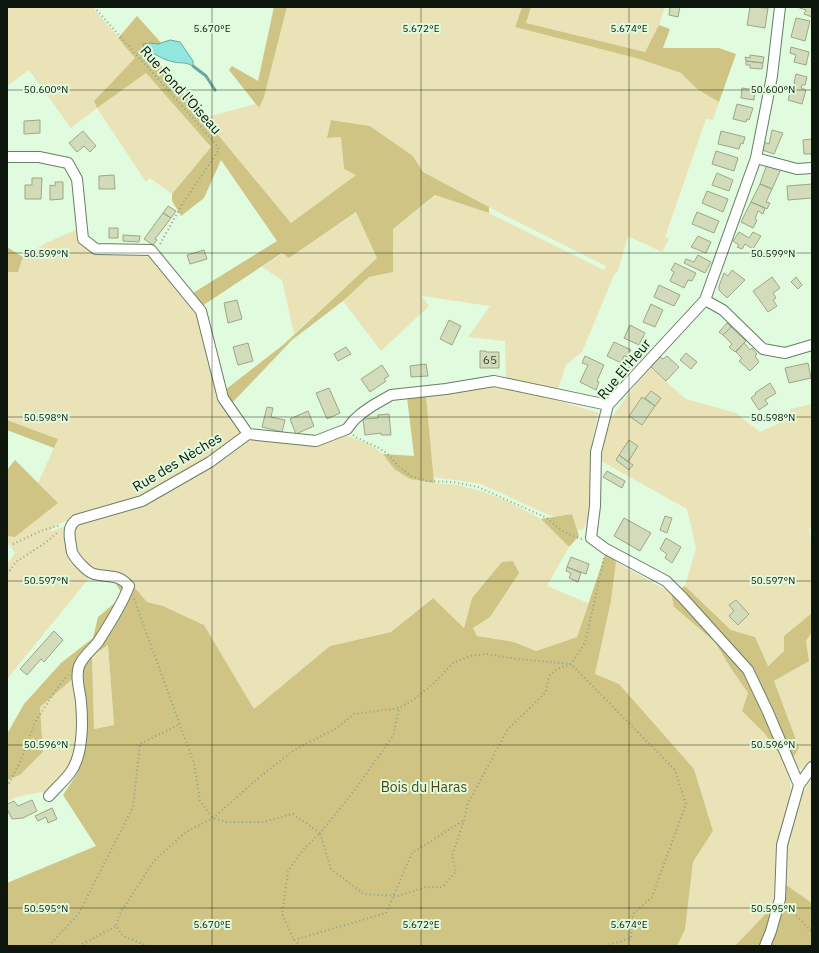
<svg xmlns="http://www.w3.org/2000/svg" width="819" height="953" font-family="'IBM Plex Sans',sans-serif">
	<style>
		.green { fill: #ebe3b8 }
		.forest { fill: #d0c484; fill-rule: evenodd }
		.water { fill: #91e7df; stroke: #69a8a0 }
		.lines { fill: none; stroke-linecap: round; stroke-linejoin: round }
		.stream { stroke: #69a8a0; stroke-width: 3 }
		.building { fill: #d2dcba; stroke: #9da786 }
		.street-casing { stroke: #677f66; stroke-width: 12 }
		.path { stroke: #8ea28d; stroke-width: 2; stroke-dasharray: 1 3; stroke-linecap: butt }
		.street { stroke: #fff; stroke-width: 10 }
		.ticks { fill: none; stroke: #0d160c; stroke-width: 1; stroke-opacity: 0.45 }
		.labels { text-anchor: middle; stroke-width: 4; stroke-linejoin: round; paint-order: stroke }
		.number-label { font-size: 12px; fill: #3e4838 }
		.street-label { font-size: 14px; fill: #0d160c; stroke: #e0fbde }
		.park-label { font-size: 14px; fill: #4f4614; stroke: #e0fbde }
		.ticks-label { font-size: 10px; text-anchor: middle; fill: #0d160c; stroke: #e0fbde; stroke-width: 4; stroke-linejoin: round; paint-order: stroke }
	</style>
	<rect width="100%" height="100%" fill="#e0fbde"/>
	<!-- green -->
	<path class="green" d="M7,7h85l44,50 -42,44 3,6 49,-34 65,74 -39,47 -22,-16 -4,4 -49,-74 -26,20 -42,-58 -22,16z
		M287,7h235l-7,19 121,32 45,15 16,16 22,13 -6,18 -7,-1 -41,118 4,2 -7,13 -34,-16 -10,35 -4,4 -32,77 -16,13 -9,27 -51,-12 -1,-39 -37,-4 22,-31 -68,-10 7,10 -48,45 -38,-50 26,-24 24,-5v-43l43,-34 53,18 115,57 2,-4 -102,-51 -81,-43 -10,-16 -43,-30 -39,-6 -3,18 13,-1 3,32 12,6 -65,48 -87,-105 51,-14 3,4 6,-11z
		M531,7h134l-6,18 -14,27 -120,-29z
		M357,212l20,46 -83,76 -12,-54 -20,-13 21,-14 6,5z
		M78,229l2,12 10,11 63,5 45,55 23,85 22,32 -5,9 -19,16 -55,31 -40,18 -66,21 -9,8 17,-6 5,28 19,23 -83,102v-115l8,-11 -8,-12v-5h8l42,-33 -19,-20 20,-44 -51,-19v-148h11l5,-15 23,-14z
		M649,367l37,32 50,14 24,19 30,-14v-9l22,-5v125l-3,-1 3,18v67l-28,23v15l-17,15 -12,-29 -24,-7 -46,-44 11,-38 -9,-39 -86,-48 1,-25 6,-14z
		M492,385l60,14 47,14 -6,23 -3,78 -7,16h-6l-5,-16 -19,3 -72,-33 -48,-7 -7,-82z
		M345,435l24,9 14,10 11,15 16,10 24,4 24,2 23,6 26,10 34,18 28,28 -22,39 41,17 -11,34 -41,14 -22,-9 -37,-6 -4,-8 17,-11 -18,-19 -8,30 -32,-30 -41,34 -61,14 -76,63 -50,-84 -41,-19 -16,-4 -23,-27 -34,-7 -11,-12 -5,-17v-12l4,-5 70,-18 65,-38 39,-29 47,8 34,-4z
		M616,562l55,31 3,14 41,35 15,25 18,26 -6,18 22,22 24,33 3,25 -13,61 -5,54 -38,40h-58l8,-16 8,-68 20,-31 -19,-62 -99,-95 16,-73z
		M812,632v132l-6,7 -10,-4 -4,-7 -18,-79 35,-20 -3,-20z
		M108,645l6,80 -20,4 -2,-73z
		M75,677l6,49 -4,26 -10,22 -14,16 -37,7 -9,5v-22l13,-5 23,-23 -3,-45z
		M812,777v126l-27,-19v-34l11,-45z"/>
	<!-- forest -->
	<path class="forest" d="M274,7h13l-23,90 -5,11 -30,-38 3,-4 26,15z
		M522,7h9l-5,16 119,29 14,-27 11,4 -7,19h56l17,6 -17,48 -22,-13 -16,-16 -45,-15 -121,-31z
		M137,16l27,30 -12,9 139,168 65,-48 -12,-6 -3,-32 -14,1 4,-18 39,6 43,30 10,16 66,35v6l-54,-18 -42,34v43l-24,5 -26,24 -51,39 -60,63 -7,-13 58,-45 94,-87 -21,-46 -67,46 -7,-5 -80,53 -9,-13 84,-52 -56,-81 -17,38 -23,18 -9,-15v-7l39,-47 -65,-74 -49,35 -3,-7 41,-43 -17,-20z
		M7,247l16,10 -5,15h-11z
		M426,395l8,88 -24,-4 -16,-10 -11,-15 31,2 -7,-59z
		M7,420l51,19 -4,9 -47,-18z
		M15,460l43,43 -43,34 -8,-1v-66z
		M572,514l7,22 -10,11 -28,-28z
		M606,552l10,10 -5,39 -16,73 24,10 75,85 19,62 -20,31 -8,68 -8,16h-670v-63l89,-37 -33,-51 14,-21 9,-38 -3,-66 -43,37 3,45 -23,23 -13,5v-46l17,-30 37,-41 32,-25 5,-21 25,-21 -14,-24 15,3 23,27 16,4 41,19 50,84 76,-63 61,-14 42,-34 31,30 8,-30 30,-36 11,-1 6,12 -29,44 -17,11 4,8 37,6 22,9 41,-14zM108,645l6,80 -20,4 -2,-73z
		M685,586l46,44 24,7 13,29 16,-15v-15l28,-23v19l-6,9 3,20 -35,20 25,67 -11,18 -24,-33 -22,-22 6,-18 -18,-26 -15,-25 -41,-35 -3,-14z
		M785,884l27,19v43h-77l38,-40z"/>
	<!-- water -->
	<path class="water" d="M170,40l10,2 13,19v5c-10,-5 -11,-2 -19,-4 -11,-2 -20,-9 -30,-13l-1,-5 8,-1 7,1z"/>
	<g class="lines">
		<!-- stream -->
		<path class="stream" d="M193,66l13,10 9,14"/>
	</g>
	<!-- building -->
	<path class="building" d="M670,7h10l-2,10 -9,-2z
		M750,7l18,1 -3,20 -18,-3z
		M797,7h15v10l-8,-3 2,-4z
		M796,18l14,3 -5,20 -14,-4z
		M791,47l18,5 -3,13 -12,-3 2,-7 -6,-2z
		M750,55l14,2 -1,6 -17,-2 -1,-4 5,1z
		M746,61l17,2 -1,6 -12,-1v-3h-4z
		M796,74l11,3 -2,8h-3l-1,3 5,2 -4,14 -14,-4 4,-14h2l1,-3h-1z
		M742,88l13,2 -1,10 -13,-2z
		M737,104l16,4 -4,12 -2,-1 -1,3 -13,-3z
		M40,120v13l-16,1v-13z
		M772,130l11,3 -9,21 -12,-4 2,-8 5,2z
		M83,131l13,15 -6,6 -6,-6 -7,6 -8,-9z
		M721,131l24,6 -2,7 -2,-1 -2,6 -21,-5z
		M812,139v15h-8l-1,-14z
		M716,151l22,7 -4,13 -22,-7z
		M767,164l14,5 -9,20 -12,-5z
		M717,173l16,7 -4,11 -17,-6z
		M114,175l1,14h-16v-13z
		M32,178h10l-1,21h-16v-14h7z
		M55,182h8v17l-13,1v-15l5,1z
		M760,184l12,5 -6,13 4,1 -3,6 -16,-7z
		M812,184v14l-24,2 -1,-14z
		M707,191l21,8 -5,13 -21,-9z
		M751,202l14,6 -2,6 -5,-3 -3,8 2,1 -4,8 -12,-6z
		M168,206l8,5 -5,7 -8,-5z
		M697,212l22,9 -5,12 -22,-9z
		M163,213l8,5 -16,21 2,1 -4,5 -9,-6z
		M109,228h9v10h-9z
		M739,232l10,6 4,-6 8,4 -8,13 -8,-5 -3,5 -5,-2 2,-2 -6,-4z
		M123,235l17,1 -1,6 -16,-1z
		M698,236l13,6 -5,11 -15,-6z
		M204,250l3,9 -17,5 -3,-9z
		M698,255l13,7 -6,11 -21,-10 2,-4 8,3z
		M675,263l21,10 -4,8 -4,-1 -4,8 -14,-7 4,-9 -3,-2z
		M732,270l13,10 -18,18 -8,-8v-4l5,-13 4,3z
		M772,277l8,11 -7,5 3,5 -3,2 4,6 -9,6 -15,-21z
		M796,277l6,8 -4,4 -7,-7z
		M659,285l21,10 -6,11 -20,-9z
		M237,300l5,19 -14,4 -4,-20z
		M651,304l12,6 -8,17 -12,-5z
		M449,320l12,6 -9,19 -12,-6z
		M727,323l4,4 -8,8 -4,-3z
		M630,325l15,8 -6,12 -15,-7z
		M731,327l15,14 -11,11 -6,-5 3,-3 -9,-9z
		M614,342l17,8 -4,7 -3,-1 -3,7 -14,-7z
		M248,343l5,18 -15,4 -5,-18z
		M744,343l6,7 2,-2 5,6 -2,2 4,6 -9,9 -11,-10 3,-3 -6,-6z
		M346,347l5,7 -13,7 -4,-7z
		M480,351h6v1h13v16h-19z
		M686,353l11,9 -6,7 -11,-9z
		M585,356l19,9 -7,16 2,1 -3,8 -16,-8 8,-17 -6,-2z
		M667,356l12,11 -13,14 -15,-14 9,-10 3,2z
		M808,363l3,15 -22,5 -4,-15z
		M426,364l2,12 -17,1 -1,-11z
		M382,365l7,11 -5,3 2,2 -16,11 -9,-13z
		M770,383l6,10 -11,7 3,4 -9,6 -8,-12 5,-4 -1,-1z
		M329,388l11,25 -13,6 -11,-26z
		M651,391l10,7 -6,8 -10,-8z
		M642,397l13,9 -13,19 -13,-9z
		M267,407l6,1 -2,9 14,3 -3,12 -20,-5z
		M308,411l6,15 -18,8 -6,-15z
		M389,414l2,21h-10v-2l-16,2 -2,-16 15,-1v-3z
		M629,440l9,6 -10,16 -9,-7z
		M619,455l14,10 -4,5 -13,-10z
		M607,471l18,10 -3,7 -19,-11z
		M665,516l7,2 -5,15 -7,-3z
		M624,518l27,15 -11,18 -26,-15z
		M666,538l15,9 -9,16 -7,-5 2,-4 -7,-5z
		M571,557l18,7 -3,10 -19,-7z
		M567,567l14,6 -3,9 -9,-4 2,-5 -5,-2z
		M736,600l13,14 -11,11 -9,-9 5,-5 -5,-6z
		M54,631l9,9 -19,22 -3,-3 -14,16 -7,-6z
		M32,800l5,11 -14,7 -11,1 -5,-10v-5l7,-3 4,5z
		M52,808l5,11 -9,4 -2,-6 -8,4 -3,-5z"/>
	<g class="lines">
		<defs>
			<path id="street" d="M780,7l-8,69 -16,82 -51,142 -97,105 -12,47 -1,54 -4,32 15,11 60,32 17,17 65,72 20,42 31,73
				M7,157h32l29,6 9,16 6,60 13,10 55,1 50,61 22,87 25,36 68,7 31,-12 7,-9 8,-7 10,-7 19,-11 55,-6 48,-8 114,24
				M756,158l41,11 15,-1
				M705,300l18,10 40,39 22,4 27,-8
				M49,796c7,-8 15,-15 21,-23 13,-17 13,-50 11,-71 -1,-12 -6,-24 -2,-36 4,-10 13,-16 19,-24 11,-17 24,-37 31,-56 -12,-13 -20,-8 -35,-12 -7,-2 -19,-15 -22,-22 -1,-4 -1,-9 -2,-12 -1,-9 -1,-14 6,-20l66,-19 68,-39 38,-28
				M765,946l6,-15 9,-32 2,-54 17,-60 13,-18"/>
		</defs>
		<!-- street casing -->
		<use href="#street" class="street-casing"/>
		<!-- path -->
		<path class="path" d="M94,7l121,136 4,7 -36,53 -24,43
			M353,435l4,3 22,10 9,6 10,12 13,10 16,5 26,1 25,5 69,31c10,10 21,17 35,21
			M13,544l30,-14 18,-5
			M7,574l9,-12 29,-19 14,-12
			M134,599l60,164 6,38 13,17 14,4h36l30,-8 27,19 34,-42 39,-55 6,-28
			M7,787l13,-25 15,-40 23,-35 10,-12
			M788,907l24,25
			M294,940l92,-27 26,-60 52,-33
			M49,946l30,-33 54,-106 7,-63 40,-20
			M79,946l37,-20
			M152,946l-7,-1 -22,-9 -7,-10 3,-11 35,-54 32,-29 27,-14 49,-43 32,-25 43,-22 17,-14 45,-6 14,-8 22,-18 18,-19 17,-7 16,-2 31,5 54,5 14,-21 19,-85
			M301,946l-7,-6 -12,-26 6,-43 14,-20 18,-18 11,36 33,25 34,2 28,-9h16l14,-15 -4,-16 12,-36 4,-17 40,-74 38,-37 3,-16 8,-7 14,-5 104,106 11,34 -34,93 -19,17 -2,24 -25,8"/>
		<!-- street -->
		<use href="#street" class="street"/>
	</g>
	<!-- ticks -->
	<path class="ticks" d="M212,7v939M421,7v939M629,7v939M7,90h805M7,253h805M7,417h805M7,581h805M7,745h805M7,908h805"/>
	<g class="labels">
		<!-- number labels -->
		<g class="number-label">
			<text x="490" y="364">65</text>
		</g>
		<!-- street labels -->
		<g class="street-label">
			<text transform="translate(181 90) rotate(48)" y="5">Rue Fond l'Oiseau</text>
			<text transform="translate(624 369) rotate(-50)" y="5">Rue El'Heur</text>
			<text transform="translate(177 462) rotate(-31)" y="5">Rue des Nèches</text>
		</g>
		<!-- park labels -->
		<g class="park-label">
			<text x="424" y="792">Bois du Haras</text>
		</g>
	</g>
	<g class="ticks-label">
		<text x="212" y="32">5.670°E</text>
		<text x="421" y="32">5.672°E</text>
		<text x="629" y="32">5.674°E</text>
		<text x="46" y="93">50.600°N</text>
		<text x="773" y="93">50.600°N</text>
		<text x="46" y="257">50.599°N</text>
		<text x="773" y="257">50.599°N</text>
		<text x="46" y="421">50.598°N</text>
		<text x="773" y="421">50.598°N</text>
		<text x="46" y="584">50.597°N</text>
		<text x="773" y="584">50.597°N</text>
		<text x="46" y="748">50.596°N</text>
		<text x="773" y="748">50.596°N</text>
		<text x="46" y="912">50.595°N</text>
		<text x="773" y="912">50.595°N</text>
		<text x="212" y="928">5.670°E</text>
		<text x="421" y="928">5.672°E</text>
		<text x="629" y="928">5.674°E</text>
	</g>
	<!-- border -->
	<rect width="819" height="953" fill="none" stroke="#0d160c" stroke-width="16"/>
</svg>
